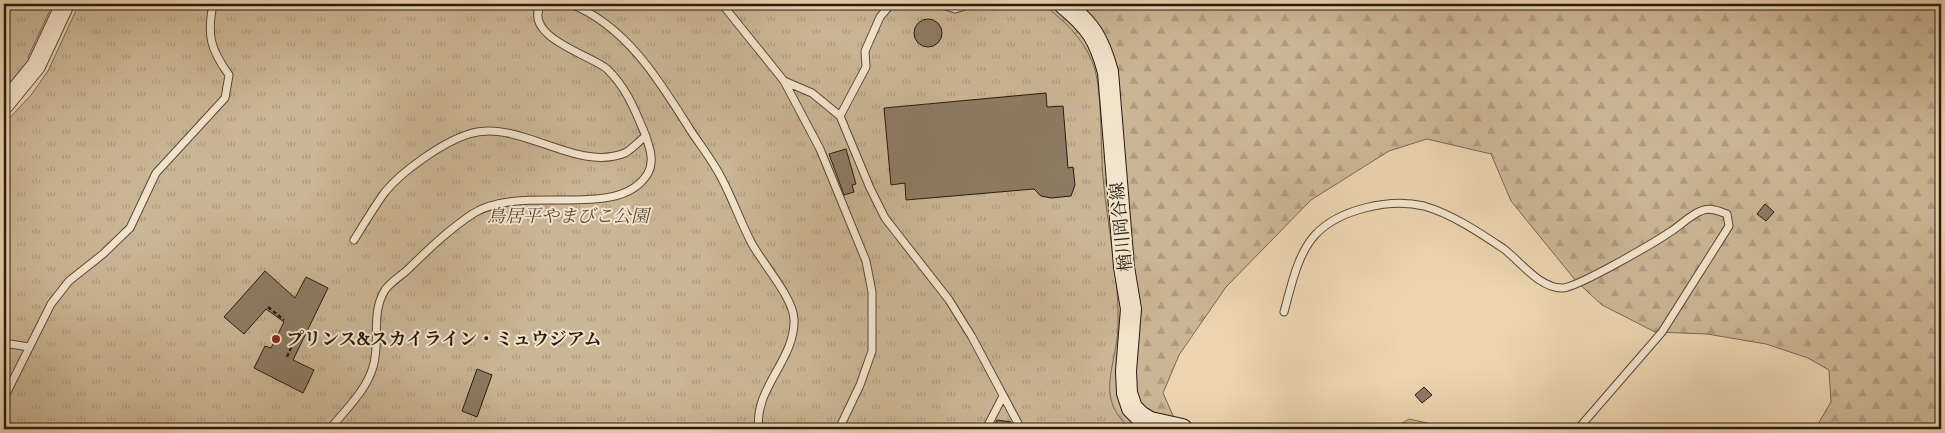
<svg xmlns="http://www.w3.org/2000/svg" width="1945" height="433" font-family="'IM FELL English','Noto Serif JP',serif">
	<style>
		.forest { fill: url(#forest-firs); stroke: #786852 }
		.park { fill: url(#park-tufts); stroke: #786852 }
		.building { fill: #8d7b63; stroke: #271b10 }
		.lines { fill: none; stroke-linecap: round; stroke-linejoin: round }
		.service-casing { stroke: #584938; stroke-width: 9 }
		.tertiary-casing { stroke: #584938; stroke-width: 20 }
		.secondary-casing { stroke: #271b10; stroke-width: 22 }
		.path { stroke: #271b10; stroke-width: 2.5; stroke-dasharray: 4 2.5; stroke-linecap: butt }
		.service { stroke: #f2e3cb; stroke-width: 7 }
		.tertiary { stroke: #f2e3cb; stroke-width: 18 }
		.secondary { stroke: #f2e3cb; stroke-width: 20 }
		.poi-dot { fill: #8f2418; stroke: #f2e3cb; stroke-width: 2 }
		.labels { text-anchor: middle; stroke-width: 4; stroke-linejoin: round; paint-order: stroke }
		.park-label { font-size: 18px; font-style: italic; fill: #584938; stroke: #f2e3cb }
		.street-label { font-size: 18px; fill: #271b10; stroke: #f2e3cb }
		.poi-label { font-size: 18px; font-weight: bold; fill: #271b10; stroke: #f2e3cb; text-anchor: start }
	</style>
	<defs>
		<pattern id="forest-firs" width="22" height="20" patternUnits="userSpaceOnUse" patternTransform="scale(1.25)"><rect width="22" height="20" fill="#cab594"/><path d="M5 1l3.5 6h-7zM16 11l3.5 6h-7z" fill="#ae9b7f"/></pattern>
		<pattern id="park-tufts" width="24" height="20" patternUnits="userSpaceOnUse" patternTransform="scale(1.25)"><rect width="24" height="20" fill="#cab594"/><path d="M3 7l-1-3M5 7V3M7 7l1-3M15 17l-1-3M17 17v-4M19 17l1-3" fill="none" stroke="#ae9b7f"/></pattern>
	</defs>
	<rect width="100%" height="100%" fill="#ebd4af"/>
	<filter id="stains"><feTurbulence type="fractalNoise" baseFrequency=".004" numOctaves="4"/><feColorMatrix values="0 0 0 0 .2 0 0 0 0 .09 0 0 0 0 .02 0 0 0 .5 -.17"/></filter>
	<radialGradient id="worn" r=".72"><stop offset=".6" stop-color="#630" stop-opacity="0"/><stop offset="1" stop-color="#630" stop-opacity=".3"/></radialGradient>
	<!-- forest -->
	<path class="forest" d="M658,4h1283v425h-126l16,-27 -2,-32 -21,-12 -42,-14 -59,-10 -52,-2 -53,-27 -26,-24 -65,-80 -20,-47 -64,-15 -38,12 -78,49 -85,87 -47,68 -16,38 16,36h-1175v-254z
		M1409,419l32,7 2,3h-50z"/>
	<!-- park -->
	<path class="park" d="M4,4h49l-25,53 1,5 -25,34z
		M79,4h964c21,17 38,32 49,57 11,25 8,86 11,116 4,50 17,101 15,151 -2,40 -24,70 13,101h-1127v-305l27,-29 17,-24z"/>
	<!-- building -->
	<path class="building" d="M914 33a14 14 0 1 1 28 0a14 14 0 1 1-28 0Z
		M1046,93l1,14 16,-1 5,62 5,-1 2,18 -4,11 -20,2 -10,-2 -7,-7 -128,11 -1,-17 -14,2 -7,-77z
		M846,149l10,35 -4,1 2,7 -10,3 -15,-41z
		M1765,204l9,8 -8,9 -9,-7z
		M265,271l30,27 11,-21 22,11 -35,72 21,10 -11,23 -49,-25 11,-22 6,2 13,-26 -18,-13 -22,25 -20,-17z
		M477,369l15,6 -15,42 -15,-6z
		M1424,387l8,8 -10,8 -7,-8z
		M997,420l14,2 1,7h-20z"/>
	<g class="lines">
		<defs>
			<path id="service" d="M571,4c55,22 88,76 118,124 11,17 24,33 33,51 11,21 19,44 30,65 12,21 41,54 42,75 2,40 -41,70 -35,110
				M722,4l62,77 36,68 46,112 6,31v59l-12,34 -21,44
				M940,4l15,5 7,-2 2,-3
				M784,81l28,12 28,23 30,72 15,30 64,82 23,37 49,92
				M840,116l26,-49 -1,-16 15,-34 11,-13
				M354,240c10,-16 20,-33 31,-48 17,-21 58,-50 84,-58 51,-16 106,39 156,19 7,-4 14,-12 21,-17
				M1284,312c7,-25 13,-57 31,-77 24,-26 75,-37 109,-29 28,8 56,27 80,43 16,12 36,40 59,39 15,-1 91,-45 107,-56 10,-6 20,-17 31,-21 9,-4 17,0 26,3l2,12 -67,106 -84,97
				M4,343l25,4
				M4,398l47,-94 18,-23 34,-27 27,-26 26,-55 69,-75 4,-23c-19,-26 -22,-40 -16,-71
				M330,429c15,-19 36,-38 43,-62 8,-25 -3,-53 12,-77 5,-7 14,-13 20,-18 21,-20 44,-43 69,-59 50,-30 146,9 174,-40 7,-13 1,-27 -3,-39 -10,-24 -19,-47 -38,-65 -16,-14 -85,-32 -66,-65
				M986,429l16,-31"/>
			<path id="tertiary" d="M4,105l32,-39 29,-62"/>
			<path id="secondary" d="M1064,4c27,22 35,35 44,68l16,195 7,42 -5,62 1,22 5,15 8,8 10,6 32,7"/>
		</defs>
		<!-- service casing -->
		<use href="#service" class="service-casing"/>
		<!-- tertiary casing -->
		<use href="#tertiary" class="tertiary-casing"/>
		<!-- secondary casing -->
		<use href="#secondary" class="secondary-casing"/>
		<!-- path -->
		<path class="path" d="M268,307l16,13
			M287,357l7,-16"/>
		<!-- service -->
		<use href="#service" class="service"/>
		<!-- tertiary -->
		<use href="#tertiary" class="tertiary"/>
		<!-- secondary -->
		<use href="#secondary" class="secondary"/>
	</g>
	<!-- markers -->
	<circle class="poi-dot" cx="276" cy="339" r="5"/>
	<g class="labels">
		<!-- park labels -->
		<g class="park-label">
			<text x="568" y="222">鳥居平やまびこ公園</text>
		</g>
		<!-- street labels -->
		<g class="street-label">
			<text transform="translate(1121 227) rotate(-96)" y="6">楢川岡谷線</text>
		</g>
		<!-- poi labels -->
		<g class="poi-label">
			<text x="286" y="345">プリンス&amp;スカイライン・ミュウジアム</text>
		</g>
	</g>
	<!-- margin -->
	<rect width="1945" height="433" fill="none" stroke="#ebd4af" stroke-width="20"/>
	<rect x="5" y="5" width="1935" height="423" fill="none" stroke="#271b10" stroke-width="2.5"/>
	<rect x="10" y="10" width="1925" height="413" fill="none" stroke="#271b10"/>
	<rect width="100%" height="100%" filter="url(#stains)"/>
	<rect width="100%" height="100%" fill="url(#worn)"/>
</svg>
